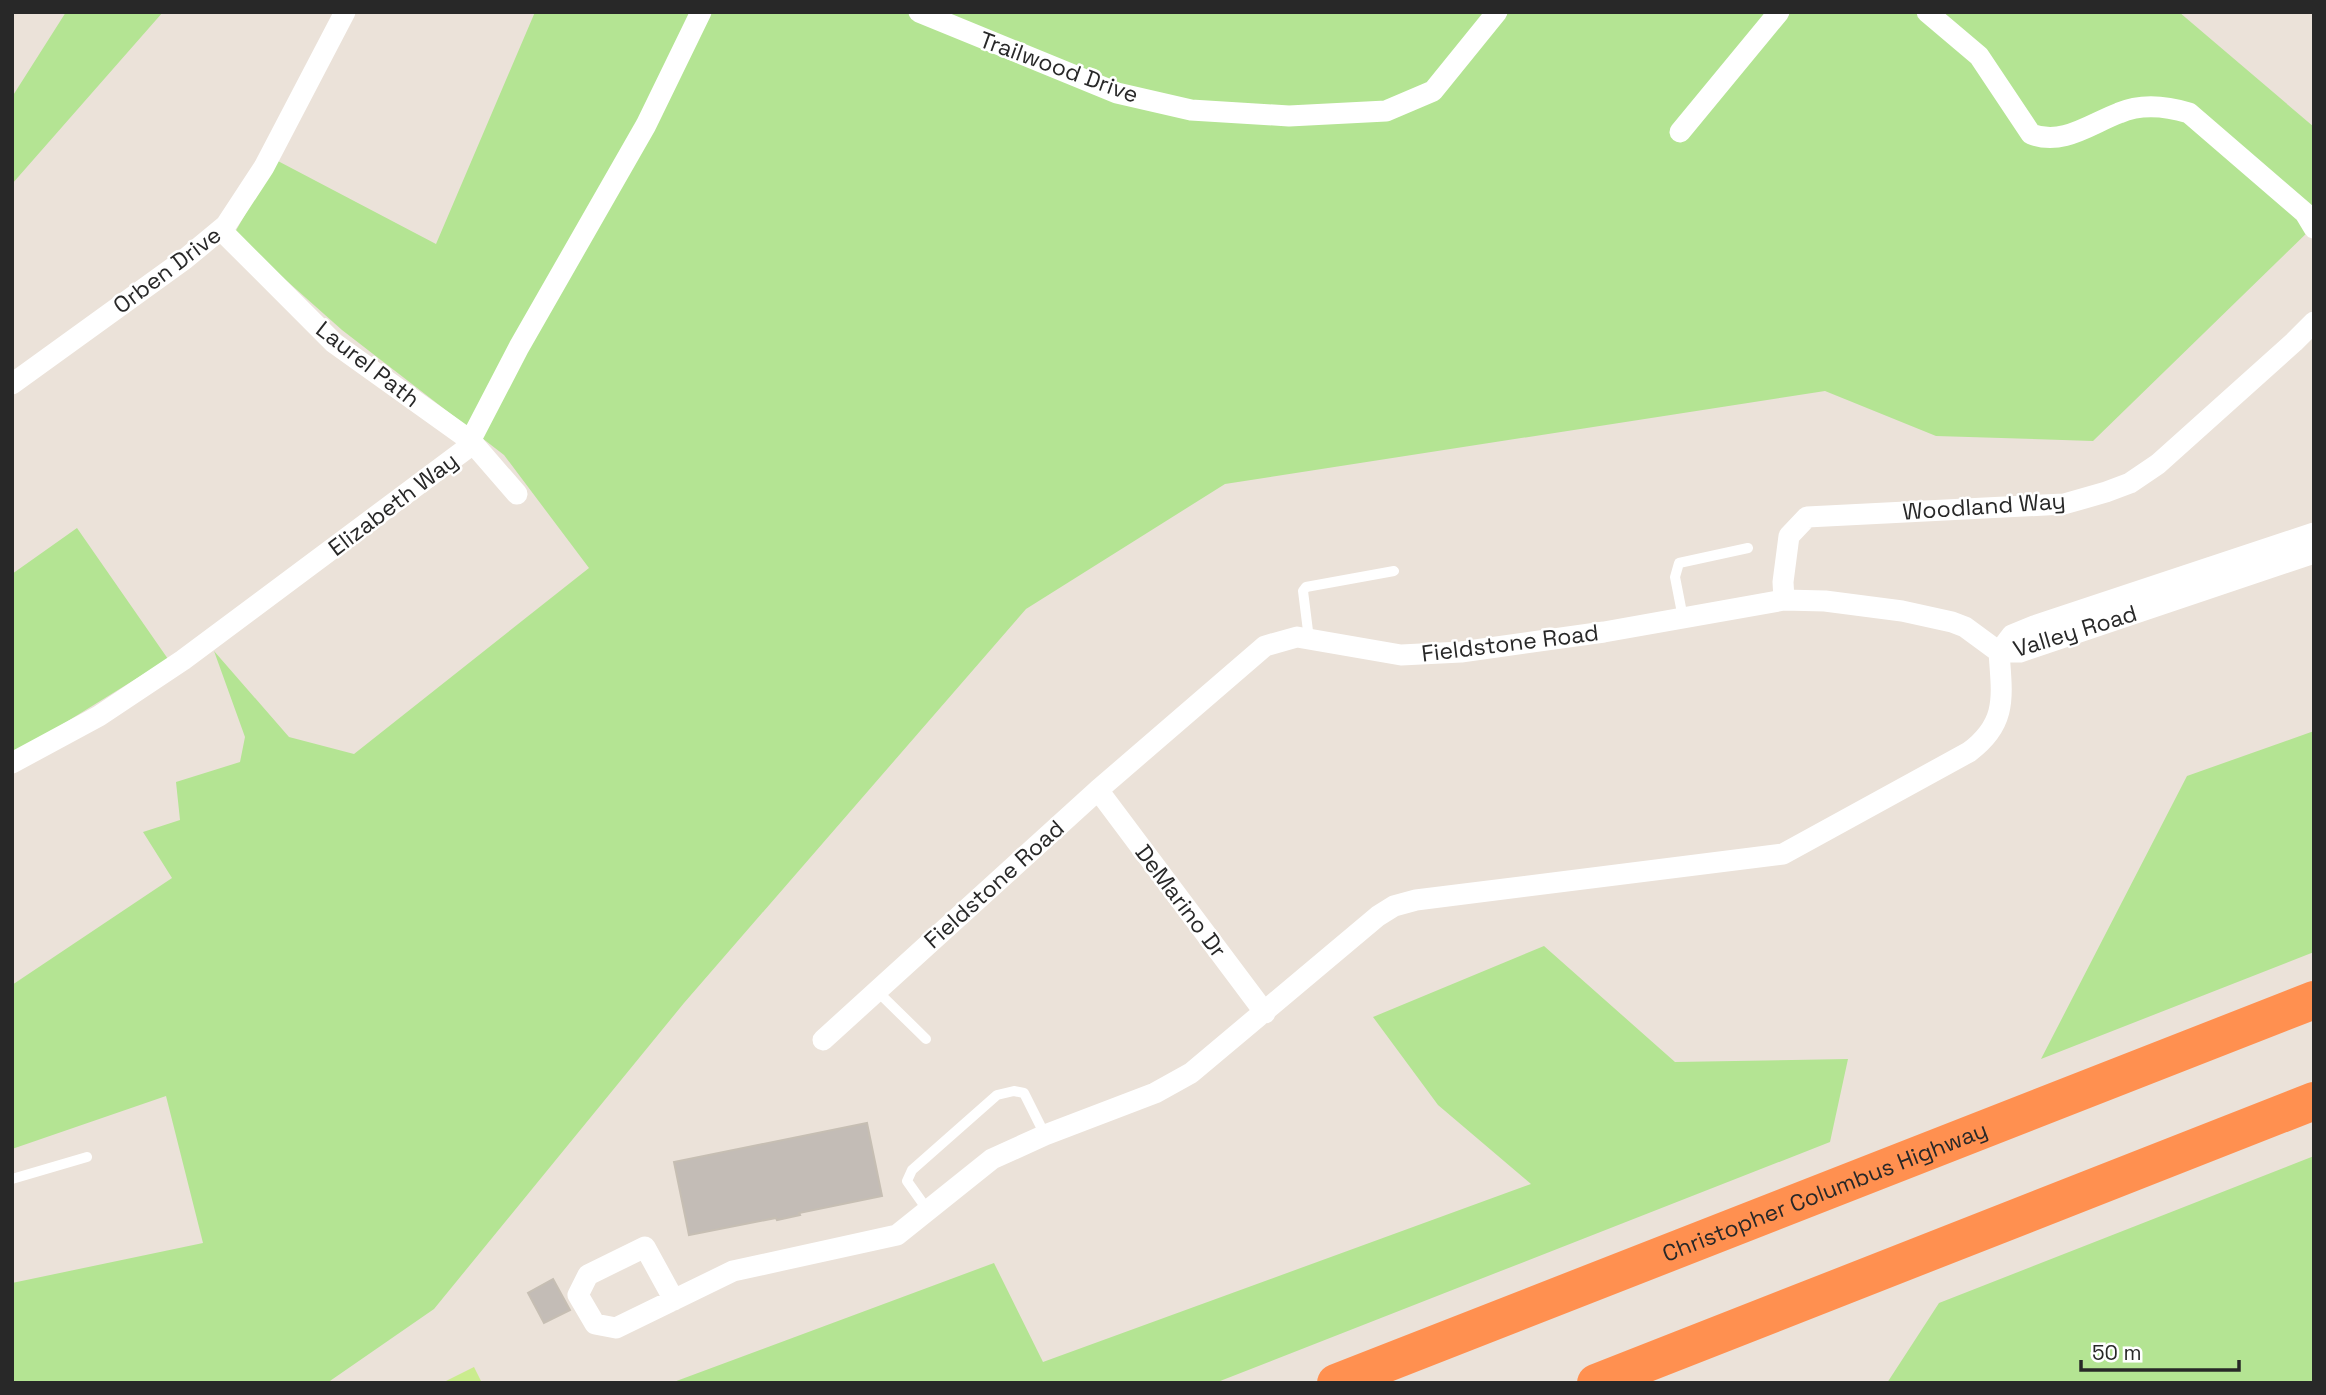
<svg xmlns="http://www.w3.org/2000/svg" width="2326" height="1395" font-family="'Space Grotesk',sans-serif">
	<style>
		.green { fill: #b4e493 }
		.pitch { fill: #caec8e }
		.building { fill: #c3bcb6; stroke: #c6beb3; stroke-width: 2 }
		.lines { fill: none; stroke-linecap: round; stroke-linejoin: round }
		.service { stroke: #fff; stroke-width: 10 }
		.minor { stroke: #fff; stroke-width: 21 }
		.motorway { stroke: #ff9050; stroke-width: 38 }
		.labels { text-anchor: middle; stroke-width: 5; stroke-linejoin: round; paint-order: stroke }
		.street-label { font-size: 23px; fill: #282828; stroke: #fff }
	</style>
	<rect width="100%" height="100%" fill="#ebe2d9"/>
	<!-- green -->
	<path class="green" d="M66,12h97l-151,172v-87z
		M535,12h1644l135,115v99l-221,215 -157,-5 -111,-45 -600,93 -199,125 -342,394 -250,306 -107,74h-315v-100l191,-40 -37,-147 -154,53v-164l160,-107 -29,-46 37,-12 -4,-38 64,-20 5,-25 -31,-86 75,86 65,17 235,-186 -85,-113 -162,-125 -108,-96 42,-74 160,84z
		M77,528l91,131 -155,96 -1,-181z
		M2314,731v221l-273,107 146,-283z
		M1544,946l131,116 173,-3 -18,83 -615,241h-544l323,-120 49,99 488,-178 -93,-79 -65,-88z
		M2314,1156v227h-427l52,-80z"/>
	<!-- pitch -->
	<path class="pitch" d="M474,1367l8,16h-40z"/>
	<!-- building -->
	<path class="building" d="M867,1123l15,73 -83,17 1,2 -23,5 -1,-2 -87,17 -15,-73z
		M553,1279l17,31 -26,13 -16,-30z"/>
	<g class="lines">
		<!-- service -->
		<path class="service" d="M1683,618l-8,-41 4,-14 69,-15
			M1309,639l-6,-48 3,-4 88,-16
			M877,991l49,48
			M12,1179l75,-22
			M929,1212l-22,-31 5,-11 85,-75 17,-4 10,2 21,42"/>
		<!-- minor -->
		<path class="minor" d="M919,12l198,81 74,17 98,6 97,-5 47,-20 64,-79
			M1927,12l52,44 52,78c32,12 59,-10 88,-21 23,-10 47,-7 70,0l116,100 9,15
			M1680,132l99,-120
			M222,231l112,112 137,98 46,53
			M12,384l173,-125 41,-34 38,-58 81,-155
			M1784,600l-1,-18 6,-46 18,-19 257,-13 42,-12 24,-9 28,-19 136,-122 20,-20
			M1999,652l13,-17 22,-9 280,-93
			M1999,652h21l294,-99
			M12,763l87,-47 84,-56 283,-211 53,-102 127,-222 55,-113
			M1098,790l167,223
			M823,1040l275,-250 167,-144 32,-9 104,18 60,-3 143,-20 180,-32 41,1 77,10 50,11 13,5 34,25
			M674,1300l-29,-53 -57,28 -10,20 17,29 21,4 117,-57 164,-36 95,-76 53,-24 110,-42 36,-20 187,-157 16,-10 22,-6 367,-46 186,-102c39,-29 33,-56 30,-100"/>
		<!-- motorway -->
		<g class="motorway">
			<path id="s1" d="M1336,1383l978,-383"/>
			<path d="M1596,1383l718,-282"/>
		</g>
	</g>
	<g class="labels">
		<!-- street labels -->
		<g class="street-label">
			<text transform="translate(1059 67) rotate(20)" y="8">Trailwood Drive</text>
			<text transform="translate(167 270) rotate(-37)" y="8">Orben Drive</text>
			<text transform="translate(368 364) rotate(38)" y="8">Laurel Path</text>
			<text transform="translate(393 504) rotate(-37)" y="8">Elizabeth Way</text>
			<text transform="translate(1984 506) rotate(-4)" y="8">Woodland Way</text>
			<text transform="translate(2075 631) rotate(-17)" y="8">Valley Road</text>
			<text transform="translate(1510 643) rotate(-7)" y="8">Fieldstone Road</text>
			<text transform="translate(994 884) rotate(-42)" y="8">Fieldstone Road</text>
			<text transform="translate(1181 901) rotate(53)" y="8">DeMarino Dr</text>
			<text dy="8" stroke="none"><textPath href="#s1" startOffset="525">Christopher Columbus Highway</textPath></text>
		</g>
	</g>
	<!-- border -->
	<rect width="2326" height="1395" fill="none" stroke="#282828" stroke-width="28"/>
	<!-- scale -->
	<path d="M2081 1360v10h158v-10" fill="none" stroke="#282828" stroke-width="3.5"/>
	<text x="2092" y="1360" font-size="21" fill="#282828" stroke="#ffffff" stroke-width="5" paint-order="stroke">50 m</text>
</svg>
